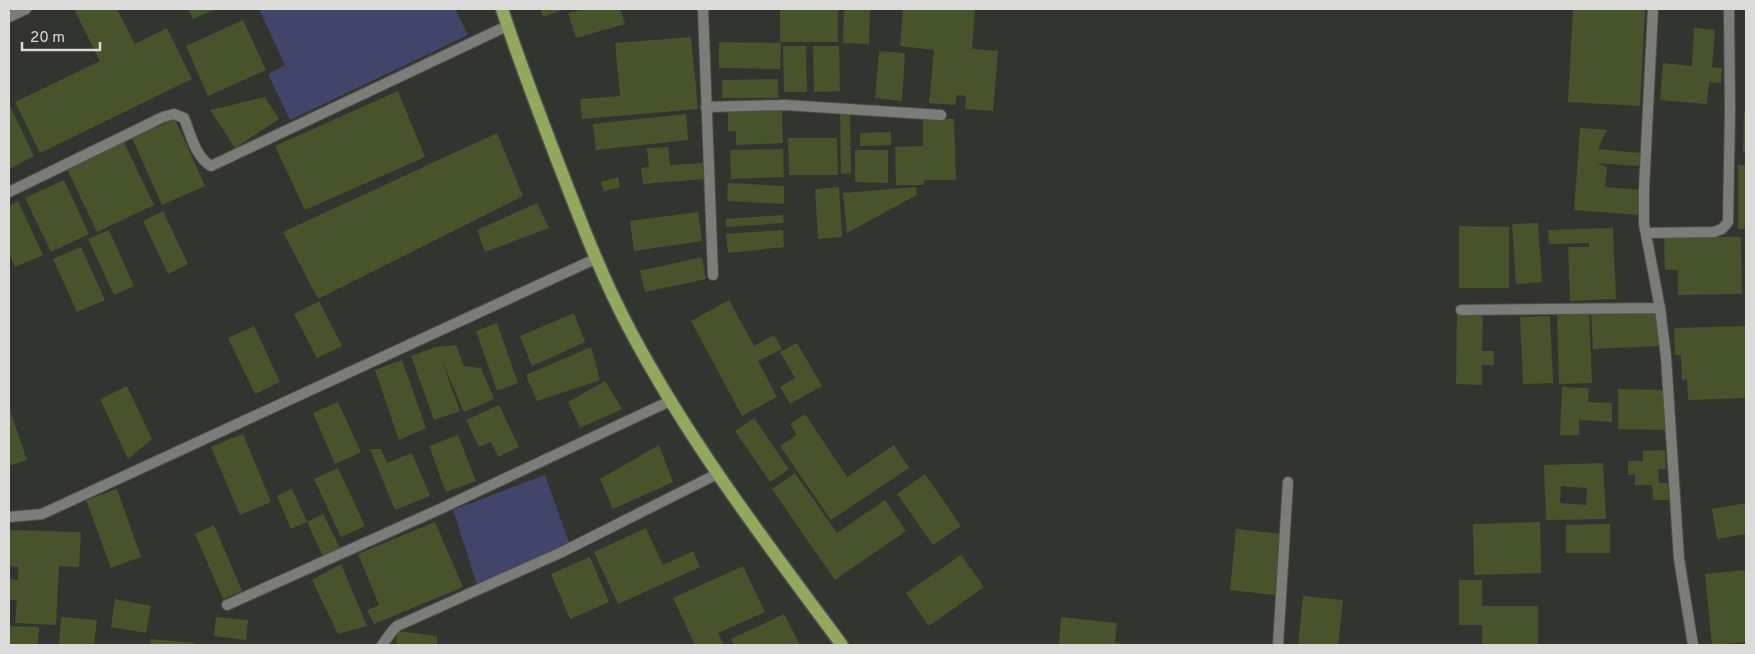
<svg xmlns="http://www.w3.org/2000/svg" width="1755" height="654" font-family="Overpass,sans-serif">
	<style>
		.green { fill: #42456a }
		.building { fill: #47542b; fill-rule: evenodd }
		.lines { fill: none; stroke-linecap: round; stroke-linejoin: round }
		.street-casing { stroke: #50514d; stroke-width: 12 }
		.primary-casing { stroke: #50514d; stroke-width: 15 }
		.street { stroke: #7b7d78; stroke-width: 10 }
		.primary { stroke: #92a85d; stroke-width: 12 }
	</style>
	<rect width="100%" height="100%" fill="#32342f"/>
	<!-- green -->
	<path class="green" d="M259,9h196l13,26 -178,85 -22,-46 17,-9z
		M545,475l27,76 -93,40 -26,-81z"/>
	<!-- building -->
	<path class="building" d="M74,9h43l18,35 32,-16 25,51 -152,74 -25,-51 85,-41z
		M188,9h28l-23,10z
		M540,9h25l-22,8z
		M584,9h36l5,15 -49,14 -8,-25z
		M780,9h58v33h-58z
		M844,9h26l-1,35 -26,-1z
		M903,9h72l-3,40 26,2 -5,60 -28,-2 1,-13 -9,-1 -2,10 -26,-2 5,-53 -34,-4z
		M1573,9h72l-5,97 -72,-4z
		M243,20l23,50 -58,26 -22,-50z
		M1694,28l21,2 -3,37 10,1 -1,15 -12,-1 -2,22 -47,-4 3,-37 29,3z
		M691,37l7,72 -116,10 -2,-20 40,-3 -5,-53z
		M719,42l62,1 -1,26 -61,-1z
		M783,46h23l1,46h-23z
		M813,46h26l1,45 -26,1z
		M879,51l26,2 -3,48 -27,-3z
		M778,79v19h-56v-18z
		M398,91l27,66 -120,53 -30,-64z
		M265,97l14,22 -44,29 -25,-38z
		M9,104l25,52 -25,13z
		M782,109l1,34 -47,2v-14h-8v-20z
		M840,111h10l1,62 -10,1z
		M1744,112h2v40h-3z
		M686,114l2,26 -92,10 -3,-26z
		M175,119l30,67 -43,19 -30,-67z
		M923,119h31l2,61h-32v5h-28l-1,-38 28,-1z
		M1580,128l27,2 -9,19 42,4 -1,13 -42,-3 10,4 -2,20 38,3 -2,25 -67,-5z
		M891,132v13l-31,1v-13z
		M497,133l26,63 -205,103 -35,-67z
		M788,138h49l1,37h-49z
		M123,140l31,65 -57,27 -31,-65z
		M668,147l2,18 33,-2 1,16 -61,5 -2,-16 8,-1 -2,-19z
		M783,149l1,28 -53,2 -1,-29z
		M855,150h33v33l-33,-1z
		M1738,165h8v64h-8z
		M618,177l2,10 -16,4 -3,-9z
		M64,180l25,54 -38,18 -26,-54z
		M728,183l56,3v18l-57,-3z
		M839,187l3,50 -24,2 -3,-50z
		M916,187l1,8 -70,38 -4,-40z
		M18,201l25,54 -28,12 -6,-14v-47z
		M537,203l12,25 -64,24 -8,-22z
		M163,211l25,53 -20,10 -25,-53z
		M698,212l4,29 -68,10 -4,-30z
		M783,215l1,8 -58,4v-8z
		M1538,223l4,59 -26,2 -4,-60z
		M1459,226l50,1v61h-50z
		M1613,228l3,71 -46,2 -2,-54h21v-4l-40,1 -1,-14z
		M109,230l25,56 -20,9 -26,-56z
		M783,230l1,17 -56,6 -2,-19z
		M1664,237h77l1,57 -64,1v-25h-13z
		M81,247l24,53 -28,12 -24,-53z
		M702,257l4,22 -61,13 -5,-21z
		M729,300l25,46 20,-11 8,14 -24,12 19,36 -35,19 -51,-95z
		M319,301l23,45 -25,12 -23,-44z
		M1657,308l2,38 -66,3 -2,-38z
		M1457,310l26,1 -1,40h12v14h-12v20l-26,-1z
		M1589,312l3,71 -33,1 -2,-71z
		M574,313l11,29 -53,24 -12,-30z
		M1550,316l3,67 -30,1 -3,-67z
		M497,323l21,60 -21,8 -21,-60z
		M254,326l26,56 -25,12 -27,-56z
		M1746,326v72l-58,2 -1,-21 -5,1 -1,-25h-6l-1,-27z
		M797,343l25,43 -32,18 -10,-17 15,-9 -15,-26z
		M456,345l8,21 17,2 13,31 -30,13 -24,-56 20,55 -26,9 -23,-64 25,-9z
		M591,347l9,33 -63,21 -11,-26z
		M402,360l24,68 -27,12 -24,-70z
		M605,381l17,28 -42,19 -12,-26z
		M127,386l25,53 -24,20 -28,-60z
		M1562,387l27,1 -1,14 24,1v19l-33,-2v15h-19z
		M1618,389l49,1v40l-49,-1z
		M338,402l23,50 -26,12 -22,-51z
		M499,405l20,42 -21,10 -7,-15 -12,5 -13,-27z
		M9,407l18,53 -18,6z
		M805,414l42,63 47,-32 15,23 -78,52 -51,-74 17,-11 -7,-11z
		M754,418l35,51 -19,13 -35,-51z
		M243,434l28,68 -31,13 -29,-68z
		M458,435l18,46 -30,11 -17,-46z
		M659,445l14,37 -60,27 -13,-30z
		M370,449h11l6,14 25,-10 18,43 -35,14z
		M1665,450l1,19h-8l1,14h9l1,17h-16l-1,-15h-17v-11l-7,1v-14h15v-10z
		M1603,463l3,56 -60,1 -2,-55zM1561,486l26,2 -1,17 -26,-2z
		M338,468l27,58 -24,11 -27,-58z
		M795,473l42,60 48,-33 21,31 -71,49 -63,-91z
		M925,474l36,52 -28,19 -36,-51z
		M117,489l24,68 -30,11 -25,-68z
		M292,489l15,33 -16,7 -14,-33z
		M1746,503v31l-29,5 -5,-30z
		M323,514l17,34 -17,8 -16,-34z
		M435,522l28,65 -89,37 -7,-14 12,-5 -21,-51z
		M1540,522l1,51 -67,2 -1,-51z
		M1610,524v29h-44v-28z
		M214,525l28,66 -19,8 -28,-65z
		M646,528l17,37 30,-14 7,16 -82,37 -24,-52z
		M1236,529l45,5 -6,61 -45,-5z
		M9,530l72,2 -2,35 -20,-1 -3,59 -41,-2 2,-23h-8v-21l9,1v-13l-9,-1z
		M961,555l23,32 -55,39 -23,-33z
		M590,557l19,45 -39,17 -19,-45z
		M341,564l26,62 -29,8 -26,-54z
		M743,566l22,46 -47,21 6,12h-29l-22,-47z
		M1746,570v72l-34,3 -7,-71z
		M1459,580h23v26h56v39h-56v-20h-23z
		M1303,596l40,4 -5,45h-40z
		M115,599l36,7 -5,27 -35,-6z
		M784,614l16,31h-66l-3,-6z
		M61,617l36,3 -3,25h-35z
		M216,617l32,3 -2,20 -32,-4z
		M1061,617l56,6 -2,19 6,1v2h-62z
		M9,626l30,1 -1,18h-29z
		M397,631l40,5v9h-41z
		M151,639l44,4 -1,2h-44z"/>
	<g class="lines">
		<defs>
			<path id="street" d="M703,9l10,266
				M1653,9l-9,180v35l16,84 6,49 13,202 14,86
				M9,17l17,-8
				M706,107l79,-2 156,10
				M9,192l154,-75 11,-3 10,4c7,17 11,38 27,48l296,-140
				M1646,233l68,-1 8,-3 6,-7 2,-112 -1,-101
				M1461,310l199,-2
				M9,517l33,-3 553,-255
				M227,605l213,-96 230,-108
				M382,645l11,-15 4,-4 165,-74 155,-78
				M1278,645l10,-163"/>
			<path id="primary" d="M502,9c17,52 37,104 57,156 22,57 43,113 72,167 59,111 136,212 211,313"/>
		</defs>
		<!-- street casing -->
		<use href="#street" class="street-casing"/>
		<!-- primary casing -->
		<use href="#primary" class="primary-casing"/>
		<!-- street -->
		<use href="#street" class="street"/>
		<!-- primary -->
		<use href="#primary" class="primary"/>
	</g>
	<!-- border -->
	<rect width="1755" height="654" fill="none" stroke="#dbdcd9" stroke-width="20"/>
	<!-- scale -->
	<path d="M22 42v8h78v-8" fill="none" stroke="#dbdcd9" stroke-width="2.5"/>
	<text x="30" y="42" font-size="15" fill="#dbdcd9" stroke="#32342f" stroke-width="4" paint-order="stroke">20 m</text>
</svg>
